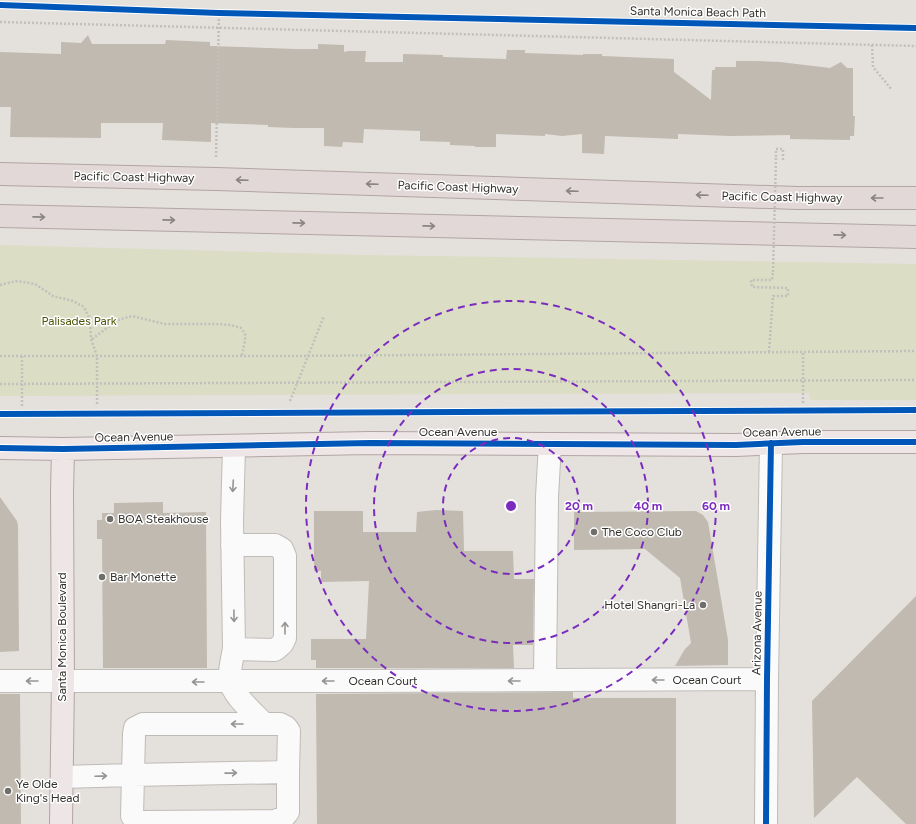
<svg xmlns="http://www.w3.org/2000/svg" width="916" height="824" font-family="Figtree,sans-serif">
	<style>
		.green { fill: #dbddc4 }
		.building { fill: #c0bab0 }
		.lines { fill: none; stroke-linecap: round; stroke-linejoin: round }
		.minor-casing { stroke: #bfbcb8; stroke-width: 24 }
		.major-casing { stroke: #b2a5a4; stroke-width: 24 }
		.highway-casing { stroke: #b2a5a4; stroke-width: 24 }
		.path { stroke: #c0c0bd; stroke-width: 2.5; stroke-dasharray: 2 2; stroke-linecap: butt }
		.minor { stroke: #fbfafa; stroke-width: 22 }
		.major { stroke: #ede5e6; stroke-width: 22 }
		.highway { stroke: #e3d8d8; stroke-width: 22 }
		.path-bridge { stroke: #c0c0bd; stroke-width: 2.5; stroke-dasharray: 2 2; stroke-linecap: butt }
		.cycleway-casing { stroke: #fff; stroke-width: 8 }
		.cycleway { stroke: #0057b8; stroke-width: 6 }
		.oneway { stroke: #8a8482 }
		.oneway2 { stroke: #969593 }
		.ring { fill: none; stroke: #7b2cbf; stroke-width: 2; stroke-dasharray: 7 5 }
		.poi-dot { fill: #706e6a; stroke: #fff; stroke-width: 1.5 }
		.labels { text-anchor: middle; stroke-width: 3; stroke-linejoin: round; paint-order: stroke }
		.street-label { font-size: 12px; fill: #32302c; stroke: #fff }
		.park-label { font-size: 12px; fill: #4f5407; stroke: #fff }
		.poi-label { font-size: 12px; fill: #32302c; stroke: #fff; text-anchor: start }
		.centre { fill: #7b2cbf; stroke: #fff; stroke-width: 2 }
		.ring-label { font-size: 12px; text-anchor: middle; font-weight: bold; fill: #7b2cbf; stroke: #fff; stroke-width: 3; stroke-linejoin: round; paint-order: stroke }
	</style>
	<rect width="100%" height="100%" fill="#e4e0dc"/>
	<!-- green -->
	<path class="green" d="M0,245l365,10 551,9v136h-106l-1,-7 -809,3z"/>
	<!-- building -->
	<path class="building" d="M88,35l4,9h73l1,-4 44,2v4l86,3h22v-5l26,1v7l4,-1h18l-1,11h38v-8l40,1v2l63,2 1,-9h18v3l58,2v-1h19v2l72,3v13l37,28 1,-30h3v-3h21v-6h20l24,1 50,6 11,-6 6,6h6v48h2l-1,20h-4v4l-60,-1v-4l-60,1 -52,-2v5l-73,-3 -1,18 -22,-1v-19l-20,2 -17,-2v2l-49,-2v13h-21v-1l-25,-1v-3l-30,-1v-10l-56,-2 -1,14 -20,-1 -1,5 -18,-1v-18h-30l-26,-1v-2l-57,-2v19l-49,-2 1,-17h-62v15l-91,-1 1,-30h-11v-55l61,2v-12l20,1z
		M0,497l17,24 1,5 1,125 -19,1z
		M163,502v11l43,-1 1,156h-104l-1,-129h-5v-19h5v-7h12v-10z
		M436,510l27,1 1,40h49l1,28h20l-1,66h-20l1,23h-198v-8h-5v-21h55l3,-58 -48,1v-11h-7v-60h49v21h53l1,-20z
		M696,511l7,4 5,7 20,118v25l-53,1 10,-17 6,-6 -11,-65 -35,-29 -71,1v-38z
		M916,596v228h-10l-49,-47 -43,41 -2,-117z
		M573,692v6h103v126h-359l-1,-130z
		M0,694h20l1,130h-21z"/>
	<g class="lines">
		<defs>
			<path id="minor" d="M234,447l-2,73 2,129c-2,10 -5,21 -4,31 1,14 25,34 34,44
				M232,545h43l7,4 3,7v82l-3,6 -7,6 -41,-1
				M545,680l2,-183 3,-53
				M0,681h364l403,-2
				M62,777l70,-2 156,-3v40l-4,5 -9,4 -132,1 -6,-1 -5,-5 2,-82 1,-6 8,-4h137l6,3 3,4 -1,41
				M766,824l1,-145 4,-236"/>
			<path id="major" d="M0,448l63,1 307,-6 366,2 67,-3h113
				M61,824l2,-143 -1,-189 1,-43"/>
			<path id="highway" d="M0,174l216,5 581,19h119
				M0,216l916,21"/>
		</defs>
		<!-- minor casing -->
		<use href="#minor" class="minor-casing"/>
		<!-- major casing -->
		<use href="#major" class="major-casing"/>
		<!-- highway casing -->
		<use href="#highway" class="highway-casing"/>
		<!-- path -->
		<path class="path" d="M0,22l916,24
			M872,45l1,22 19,23
			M216,157l3,-144
			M776,157v-8h7v13
			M0,285l16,-4 14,2 5,1 18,12 20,5 11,6 6,13 1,19 6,17v50
			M92,339l26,-19 14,-4 33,8h52l14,1 10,3 4,6v7l-3,14
			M769,352l4,-56h15v-8l-36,-1 -1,-7h21l1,-8
			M0,356h295l621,-5
			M0,384l916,-4
			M290,401l34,-85
			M803,403v-51
			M22,406v-51"/>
		<!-- minor -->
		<use href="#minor" class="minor"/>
		<!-- major -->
		<use href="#major" class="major"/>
		<!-- highway -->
		<use href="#highway" class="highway"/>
		<!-- path-bridge -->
		<path class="path-bridge" d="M773,272l3,-115"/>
		<defs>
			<path id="cycleway" d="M0,5l219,8 697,15
				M0,414l916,-4
				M0,448l63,1 307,-6 366,2 67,-3h113
				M766,824l1,-145 4,-236"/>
		</defs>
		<!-- cycleway casing -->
		<use href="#cycleway" class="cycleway-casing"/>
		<!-- cycleway -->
		<use href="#cycleway" class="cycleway"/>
	</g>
	<!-- one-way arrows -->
	<defs><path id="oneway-shaft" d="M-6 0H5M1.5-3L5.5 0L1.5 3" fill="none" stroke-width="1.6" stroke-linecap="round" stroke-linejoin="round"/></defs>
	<g class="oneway">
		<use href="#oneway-shaft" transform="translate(242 180) rotate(-178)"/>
		<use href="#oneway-shaft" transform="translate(372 184) rotate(-178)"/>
		<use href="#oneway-shaft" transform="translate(572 191) rotate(-178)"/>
		<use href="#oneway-shaft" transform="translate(702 195) rotate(-178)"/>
		<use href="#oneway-shaft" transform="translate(877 198) rotate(180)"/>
		<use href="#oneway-shaft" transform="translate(39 217) rotate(1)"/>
		<use href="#oneway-shaft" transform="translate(169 220) rotate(1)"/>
		<use href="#oneway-shaft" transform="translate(299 223) rotate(1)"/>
		<use href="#oneway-shaft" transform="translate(429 226) rotate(1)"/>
		<use href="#oneway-shaft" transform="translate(840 235) rotate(1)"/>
	</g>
	<g class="oneway2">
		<use href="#oneway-shaft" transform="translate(233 486) rotate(93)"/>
		<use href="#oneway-shaft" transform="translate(234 616) rotate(89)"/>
		<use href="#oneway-shaft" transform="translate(285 628) rotate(-90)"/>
		<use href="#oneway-shaft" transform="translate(658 680) rotate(180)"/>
		<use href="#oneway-shaft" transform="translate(32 681) rotate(180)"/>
		<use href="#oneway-shaft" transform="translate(328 681) rotate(180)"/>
		<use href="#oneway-shaft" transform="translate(514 681) rotate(180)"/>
		<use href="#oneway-shaft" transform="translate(198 682) rotate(180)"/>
		<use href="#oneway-shaft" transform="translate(237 724) rotate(-180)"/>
		<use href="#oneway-shaft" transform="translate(231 773) rotate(-1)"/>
		<use href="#oneway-shaft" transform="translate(101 776) rotate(-2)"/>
	</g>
	<!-- distance rings -->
	<g class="ring">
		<circle cx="511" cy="506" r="68"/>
		<circle cx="511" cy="506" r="137"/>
		<circle cx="511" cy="506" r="205"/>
	</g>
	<!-- markers -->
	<g class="poi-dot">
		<circle cx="110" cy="519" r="4"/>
		<circle cx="594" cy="532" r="4"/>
		<circle cx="102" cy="577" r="4"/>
		<circle cx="703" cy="605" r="4"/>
		<circle cx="8" cy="791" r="4"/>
	</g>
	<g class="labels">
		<!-- street labels -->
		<g class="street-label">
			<text transform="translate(698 12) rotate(1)" y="4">Santa Monica Beach Path</text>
			<text transform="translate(134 177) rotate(1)" y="4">Pacific Coast Highway</text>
			<text transform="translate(458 187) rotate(2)" y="4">Pacific Coast Highway</text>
			<text transform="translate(782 197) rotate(1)" y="4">Pacific Coast Highway</text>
			<text x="458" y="436">Ocean Avenue</text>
			<text transform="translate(782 432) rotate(-1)" y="4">Ocean Avenue</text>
			<text transform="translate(134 437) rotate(-1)" y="4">Ocean Avenue</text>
			<text transform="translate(757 633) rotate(-89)" y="4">Arizona Avenue</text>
			<text transform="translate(62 637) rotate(-90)" y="4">Santa Monica Boulevard</text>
			<text x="707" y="684">Ocean Court</text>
			<text x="383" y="685">Ocean Court</text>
		</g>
		<!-- park labels -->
		<g class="park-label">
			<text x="79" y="325">Palisades Park</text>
		</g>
		<!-- poi labels -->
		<g class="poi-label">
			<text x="118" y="523">BOA Steakhouse</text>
			<text x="602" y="536">The Coco Club</text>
			<text x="110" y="581">Bar Monette</text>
			<text x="695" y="609" text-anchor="end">Hotel Shangri-La</text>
			<text x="16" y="788">Ye Olde<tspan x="16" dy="14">King's Head</tspan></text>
		</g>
	</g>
	<circle cx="511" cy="506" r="6" class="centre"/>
	<g class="ring-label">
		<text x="579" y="510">20 m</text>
		<text x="648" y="510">40 m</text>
		<text x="716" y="510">60 m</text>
	</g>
</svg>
